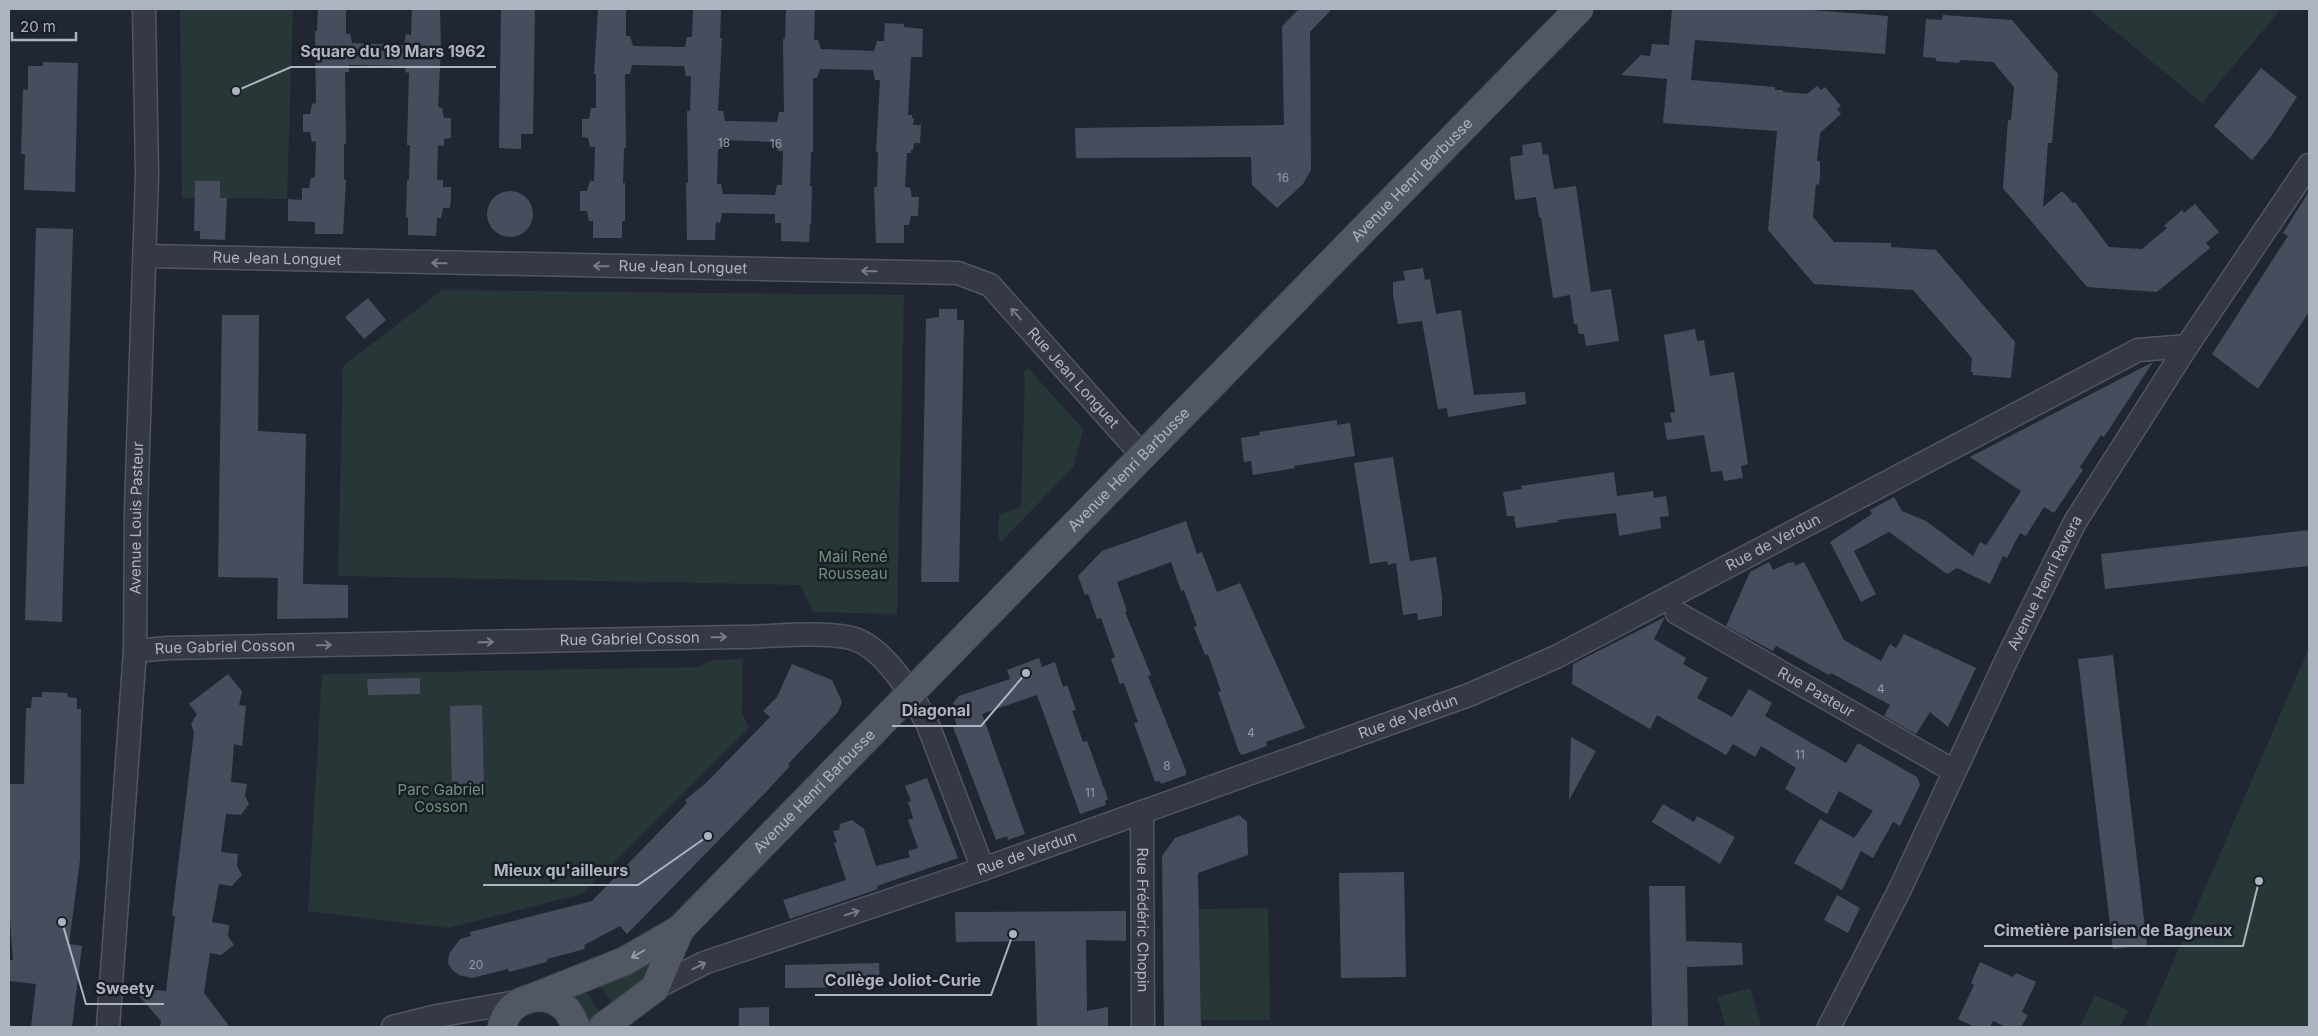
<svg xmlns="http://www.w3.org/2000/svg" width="2318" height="1036" font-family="Inter,sans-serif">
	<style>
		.green { fill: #273637 }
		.building { fill: #474d5c; fill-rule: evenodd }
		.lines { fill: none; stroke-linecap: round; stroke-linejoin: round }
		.minor-casing { stroke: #515661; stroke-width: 25 }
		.major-casing { stroke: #3d424d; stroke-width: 30 }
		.minor { stroke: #343943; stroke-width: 22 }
		.major { stroke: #525863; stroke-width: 28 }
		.oneway { stroke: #777c88 }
		.oneway2 { stroke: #979ca9 }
		.labels { text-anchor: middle; stroke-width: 5; stroke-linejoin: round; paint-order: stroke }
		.number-label { font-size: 12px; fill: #949aa7 }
		.street-label { font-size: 15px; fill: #aeb3c0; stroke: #1a1e27 }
		.park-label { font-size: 15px; fill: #70937b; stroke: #1a1e27 }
		.leader { fill: none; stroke: #aeb3c0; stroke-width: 2 }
		.callout-dot { fill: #aeb3c0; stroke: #1a1e27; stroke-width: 2 }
		.callout-label { font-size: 16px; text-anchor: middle; font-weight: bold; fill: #aeb3c0; stroke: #1a1e27; stroke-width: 5; stroke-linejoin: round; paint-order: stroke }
	</style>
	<rect width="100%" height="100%" fill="#212732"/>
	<!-- green -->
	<path class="green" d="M180,9h113l-6,190 -105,-1z
		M2088,9h193l-79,94z
		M442,290l462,5 -7,319 -84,-2 -13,-27 -462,-9 5,-210z
		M1028,368l55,61 -9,37 -73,76 -3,-6 1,-22 22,-7 4,-129 -2,-5z
		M2309,648v379h-164z
		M743,659l-1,53 7,16 -167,166 -134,34 -140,-17 14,-237 378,-7 12,-7z
		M1268,908l2,112h-69l-2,-111z
		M664,944l-22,43 -27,20 -17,-24z
		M583,987l20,30 -15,10 -23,-31z
		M1750,988l11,37 -9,2h-26l-9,-30z
		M2095,995l33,15 -8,17h-40z"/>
	<!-- building -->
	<path class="building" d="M318,9h28v25h4l2,9 52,2 2,-11 5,1 1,-26h28l1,39 -3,59 4,1 2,10h7v20l-7,1v7l-6,-1 -1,35h6v7h8v11l-1,10h-7l-2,10h-4l-1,18 -28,-1v-18l-2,1 1,-38h2l1,-35h-3l2,-72 -4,-1 1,-6 -57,-1v7h-4l1,72h-2v35l2,1 -3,54h-28v-12l-27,-1v-22l14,1v-12h7l2,-10 4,-1 1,-36 -4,1 -2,-10h-7v-18h7l2,-10 4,-1 -1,-72h2z
		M501,9h34l-2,125h-12v15l-22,-1z
		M598,9h28v27h4l3,10 52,1 2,-10h5l1,-28h28l-1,29h2l-4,73h5l2,10 52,1 2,-10h5l-1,-73h2l1,-30h29l-1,31h4l3,9 53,2 3,-10h7l1,-18 19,1v3l19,2 -1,28h-11l-3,58h4v3l2,1 -1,6h8l-1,18h-6l-1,7h-2v3h-4l-2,34 5,1 2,9h7l-1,19h-7l-2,9h-5v18h-28l-2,-56h3l1,-35h-2l4,-72h-5l-2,-10 -53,-1 -3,9h-4v74h-2l-1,34h2l-1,38h-1l-1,18 -28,-1v-18h-6v-9l-53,-1 -2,10 -4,-1 -1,18h-28l-1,-57h2l-1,-72h3l1,-35h-5l-2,-10 -52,-1 -2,9h-5l1,74h-2l-1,35h2v38h-3v17h-29v-17h-4l-2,-10h-7v-20h7l3,-10h4l1,-34h-5l-2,-9 -6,-1v-18h7l2,-11h5v-34h-2zM724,140l52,2 2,9h5l-1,34h-5l-2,10 -52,-1 -2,-10h-4l1,-35h4z
		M1299,9h33l-22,23 1,138 -8,14 -26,24 -25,-23 -1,-28 -175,1 -1,-30 209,-3 -2,-99z
		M1672,9h128l88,7 -3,38 -190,-14 -4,40 84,7v3h8v2l24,2 10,-8 4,4 4,-3 16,19 -4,3 4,5 -21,19 -3,28h3v15l-1,9 -3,-1 -3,33 21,25 57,1v4l45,3 79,92 -4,36 -38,-3v-3h-2l1,-14 -59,-68 -99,-6 -46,-54 9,-99 -114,-8 4,-44 -46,-4 20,-20 9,1 2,-12 17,1z
		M1943,15l69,5 46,54 -6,69h-4l-5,64 19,-16 11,12 2,-1 34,45 33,2 25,-21 -3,-2 18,-16 2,3 11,-9 24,28 -13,11 4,5 -53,44 -70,-5 -84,-99 5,-68h3l3,-33 -21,-25 -33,-2 -1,3 -23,-2v-3l-13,-1 3,-38 16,1z
		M43,62l35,1 -3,129 -51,-2 1,-36h-4l2,-65 5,1v-24h15z
		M2261,68l36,29 -27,41 -18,22 -38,-34z
		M1541,142l2,13 5,-1 6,35 22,-3 15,106 20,-3 8,52 -33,5 -2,-12h-5l-2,-10h-3l-4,-29 -17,3 -12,-81h-2l-3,-20 -21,3 -4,-30 -1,-13 13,-2 -1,-10z
		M195,181h25v17h7l-2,42 -25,-1v-8h-6z
		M487 214a23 23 0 1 1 46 0a23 23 0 1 1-46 0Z
		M2309,191v121l-51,77 -46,-35 76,-118 -5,-3z
		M36,228l37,1 -11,393 -37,-2z
		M1423,268l2,12 5,-1 6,35 25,-4 13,85 51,-3 1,12 -78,13 -1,-9 -9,1 -16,-88 -24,3 -5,-30v-12l12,-2 -2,-9z
		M368,298l18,22 -22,19 -19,-22z
		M939,309h18v11h7l-5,262h-38l5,-263 13,-2z
		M222,315h37l-1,116 48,3 -3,150 45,1v33l-71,1 1,-41 -60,-1z
		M1695,329l2,12 7,-1 6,36 24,-4 14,92 -7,2 2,12 -19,3 -2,-10 -11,1 -7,-37 -37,5 -3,-17 8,-1 -2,-9 5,-1 -11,-77z
		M2153,362l-49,75 -3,-2 -21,32 3,3 -29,43 -10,-6 -18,29 -6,-3 -13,25 -4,-2 -13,28 -33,-16 -10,6 -58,-42 -35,19 22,43 -15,8 -31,-60 42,-28 -2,-4 24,-13 8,14 24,10 47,35 7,-14 6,3 5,-7 30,-47 -51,-34z
		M1337,420v5l13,-2 5,33 -61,10 1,2 -42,7 -2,-14 -7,1 -3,-24 19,-3 -1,-3z
		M1393,457l17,104 26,-4 6,39v20l-24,4 -1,-7 -14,2 -7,-52 -8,2 -1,-4 -17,3 -16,-101z
		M1614,472l3,24 36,-5 1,7 12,-2 3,20 -9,1 1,11 -42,8 -3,-23 -59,7 1,2 -42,6 -2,-12h-7l-4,-24 19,-3 -1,-3z
		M1186,521l11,33 5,-2 15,40 23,-9 65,145 -39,14 1,4 -25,9 -3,-3 -21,-60 3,-1 -13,-37 -3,1 -11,-28 3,-1 -13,-36 -3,1 -10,-29 -54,20 10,29 -2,1 26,63 -3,1 38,95v4l-25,9 -1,-3 -5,1 -21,-59 4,-1 -14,-39 -4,1 -9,-25 4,-2 -14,-39 -4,1 -9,-25 -3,1 -7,-19 24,-25z
		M2309,530v36l-204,23 -4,-35z
		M1769,562l4,8 15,-7 6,-1 1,4 9,-4 40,78 37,21 9,-17 6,4 8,-14 72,34 -28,59 -18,-15 -14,22 -32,-18 6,-11 -59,-32 -2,2 -53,-29 -3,5 -47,-25 24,-54z
		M1665,617l-11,22 32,19 -3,6 25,14 -11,20 35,19 17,-28 23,14 -7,13 81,47 12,-20 59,34 3,8 -20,41 -7,-4 -20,36 -12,-7 -19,39 -48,-27 26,-44 34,19 19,-27 -34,-20 -12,23 -42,-25 11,-21 -35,-22 -6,11 -22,-13 -7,11 -69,-40 -7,14 -78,-45 1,-20z
		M2113,655l34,290 -34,4 -35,-290z
		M1039,658l3,9 13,-5 8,25 4,-2 9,25 -4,1 11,31 4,-1 21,58 -3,2 1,4 -26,9 -43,-119 -55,19 43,120 -17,6 -1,-4 -11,4 -43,-113 4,-1 -5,-14 1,-9 6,-7 51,-17 -3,-9z
		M792,664l40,16 10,22 -4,10 -50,52 2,2 -23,25 -140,143 -7,-8 -36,19 1,4 -38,10v3l-38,10 -1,-3 -36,9 -13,-3 -7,-5 -4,-7 1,-9 11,-15 11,-3 -1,-4 122,-31 95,-98 -2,-3 21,-17 64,-66 -7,-6 14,-14z
		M228,674l14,17 -3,14 7,1 -4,40 -8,-2 -3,38 16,2 -2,12 4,8 -8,11 -15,-1 -5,38 17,2 -1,12 5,9 -10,11 -13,-2 -7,38 17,3 -1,11 6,9 -13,10 -11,-2 -6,40 26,34h-70l1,-6 -29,-33 34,3 9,-75h-3l22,-184 -3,-8 6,-10 -8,-10z
		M420,678v16l-52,1 -1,-16z
		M42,692l25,1 1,4 9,1v11h4l-1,151 -11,84 13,2 -10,81h-41l5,-43 -27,-3v-21h4l-4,-52v-124h15l2,-76h5l1,-11h10z
		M482,705l2,80 -32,1 -2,-80z
		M1571,737l25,14 -27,49z
		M927,778l31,80 -81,28 1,3 -88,30 -7,-19 63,-20 -12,-37 3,-1 -4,-11 6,-1 1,-6 12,-4 12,9 12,37 34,-9 -2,-6 10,-3 -10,-28 5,-2 -5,-16 3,-1 -6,-15z
		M1663,804l31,18 3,-6 38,21 -15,27 -68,-42z
		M1239,815l8,7 1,33 -50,18 3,154h-37l-2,-171 13,-18z
		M1404,872l2,105 -65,1 -2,-105z
		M1649,886h36l1,55 56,2 1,22 -56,2 1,60h-36z
		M1837,895l23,13 -12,25 -24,-13z
		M1126,911v30l-40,-1 1,71 21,-4v20h-71l-2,-86 -79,1 -1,-30z
		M1980,962l33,15 3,-4 20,9 -14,30 6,3 -7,12h-15l-13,-6 -3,6h-15l-17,-8 16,-34 -3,-2z
		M879,963l1,24 -95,1v-23z
		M769,1007v20h-30v-19z"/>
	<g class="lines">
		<defs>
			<g id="minor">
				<path id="s1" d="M145,256l813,17 32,12 152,170"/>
				<path id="s2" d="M1677,613l277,158"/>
				<path id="s3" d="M135,651l33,-3 568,-11c34,0 82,-6 115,1 33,8 63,59 77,87l55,144"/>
				<path id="s4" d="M1142,812l1,215"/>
				<path id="s5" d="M655,988l49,-25 279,-94 486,-174 87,-38 582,-307 49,-4"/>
				<path id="s6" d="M108,1027l27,-376 1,-141 11,-336 -3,-165"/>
				<path d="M393,1027l44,-11 85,-15"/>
				<path id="s7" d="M1829,1027l71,-138 106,-228 69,-139 112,-176 122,-181"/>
			</g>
			<g id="major">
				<path id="s8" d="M532,998l93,-37 55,-32 899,-920"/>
				<path d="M502,1027c5,-28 41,-39 62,-20 6,5 9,13 12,20"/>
				<path d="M603,1027l52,-39 25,-59"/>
			</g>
		</defs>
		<!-- minor casing -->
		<use href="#minor" class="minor-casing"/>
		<!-- major casing -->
		<use href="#major" class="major-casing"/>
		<!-- minor -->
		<use href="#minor" class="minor"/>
		<!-- major -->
		<use href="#major" class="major"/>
	</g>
	<!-- one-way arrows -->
	<defs><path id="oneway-shaft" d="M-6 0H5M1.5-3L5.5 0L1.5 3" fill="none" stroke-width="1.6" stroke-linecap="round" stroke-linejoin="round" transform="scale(1.25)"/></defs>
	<g class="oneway">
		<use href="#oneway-shaft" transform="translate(439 263) rotate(-179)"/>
		<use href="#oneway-shaft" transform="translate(601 266) rotate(-179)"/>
		<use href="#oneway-shaft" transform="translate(869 271) rotate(-179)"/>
		<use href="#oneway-shaft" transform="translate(1016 314) rotate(-132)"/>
		<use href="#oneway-shaft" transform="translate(719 637) rotate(-1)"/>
		<use href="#oneway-shaft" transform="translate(486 642) rotate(-1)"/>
		<use href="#oneway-shaft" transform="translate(324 645) rotate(-1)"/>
		<use href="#oneway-shaft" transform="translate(852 913) rotate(-18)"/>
		<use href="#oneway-shaft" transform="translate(699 966) rotate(-26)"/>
	</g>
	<use class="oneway2" href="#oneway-shaft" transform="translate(638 954) rotate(150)"/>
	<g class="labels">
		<!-- number labels -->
		<g class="number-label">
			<text x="724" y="147">18</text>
			<text x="776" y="148">16</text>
			<text x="1283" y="182">16</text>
			<text x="1881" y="693">4</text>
			<text x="1251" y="737">4</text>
			<text x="1800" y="759">11</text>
			<text x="1167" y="770">8</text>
			<text x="1090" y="797">11</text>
			<text x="476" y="969">20</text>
		</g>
		<!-- street labels -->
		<g class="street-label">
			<text dy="5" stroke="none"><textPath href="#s8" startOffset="1211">Avenue Henri Barbusse</textPath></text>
			<text dy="5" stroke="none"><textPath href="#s1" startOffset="132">Rue Jean Longuet</textPath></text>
			<text dy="5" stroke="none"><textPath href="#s1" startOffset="538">Rue Jean Longuet</textPath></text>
			<text dy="5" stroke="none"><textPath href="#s1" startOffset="972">Rue Jean Longuet</textPath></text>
			<text dy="5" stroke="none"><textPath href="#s8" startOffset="806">Avenue Henri Barbusse</textPath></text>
			<text dy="5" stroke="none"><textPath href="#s6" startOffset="510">Avenue Louis Pasteur</textPath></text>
			<text dy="5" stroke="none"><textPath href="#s5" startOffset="1206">Rue de Verdun</textPath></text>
			<text dy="5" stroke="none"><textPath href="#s7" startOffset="494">Avenue Henri Ravera</textPath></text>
			<text dy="5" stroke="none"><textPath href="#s3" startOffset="495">Rue Gabriel Cosson</textPath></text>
			<text dy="5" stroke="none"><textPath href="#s3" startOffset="90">Rue Gabriel Cosson</textPath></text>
			<text dy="5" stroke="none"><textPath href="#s2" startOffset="160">Rue Pasteur</textPath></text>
			<text dy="5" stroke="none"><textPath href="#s5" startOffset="801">Rue de Verdun</textPath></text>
			<text dy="5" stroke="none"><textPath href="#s8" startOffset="356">Avenue Henri Barbusse</textPath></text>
			<text dy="5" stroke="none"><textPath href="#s5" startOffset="396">Rue de Verdun</textPath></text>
			<text dy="5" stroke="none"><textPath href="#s4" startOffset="108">Rue Frédéric Chopin</textPath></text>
		</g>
		<!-- park labels -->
		<g class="park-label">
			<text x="853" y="562">Mail René<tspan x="853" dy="17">Rousseau</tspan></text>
			<text x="441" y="795">Parc Gabriel<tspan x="441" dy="17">Cosson</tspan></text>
		</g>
	</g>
	<!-- callouts -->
	<path class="leader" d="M236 91L291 67H496M1026 673L981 726H892M708 836L638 885H483M2259 881L2243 946H1984M1013 934L991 995H815M62 922L86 1004H164"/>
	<g class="callout-dot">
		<circle cx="236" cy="91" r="5"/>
		<circle cx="1026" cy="673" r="5"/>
		<circle cx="708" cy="836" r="5"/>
		<circle cx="2259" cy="881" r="5"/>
		<circle cx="1013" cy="934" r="5"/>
		<circle cx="62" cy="922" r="5"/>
	</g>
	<g class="callout-label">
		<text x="393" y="57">Square du 19 Mars 1962</text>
		<text x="936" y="716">Diagonal</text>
		<text x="561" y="876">Mieux qu'ailleurs</text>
		<text x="2113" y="936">Cimetière parisien de Bagneux</text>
		<text x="903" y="986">Collège Joliot-Curie</text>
		<text x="125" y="994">Sweety</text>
	</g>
	<!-- border -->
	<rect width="2318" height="1036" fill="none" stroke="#aeb3c0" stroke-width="20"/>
	<!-- scale -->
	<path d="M12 32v8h64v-8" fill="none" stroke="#aeb3c0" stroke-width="2.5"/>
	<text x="20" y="32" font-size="15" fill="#aeb3c0" stroke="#1a1e27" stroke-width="4" paint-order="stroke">20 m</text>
</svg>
